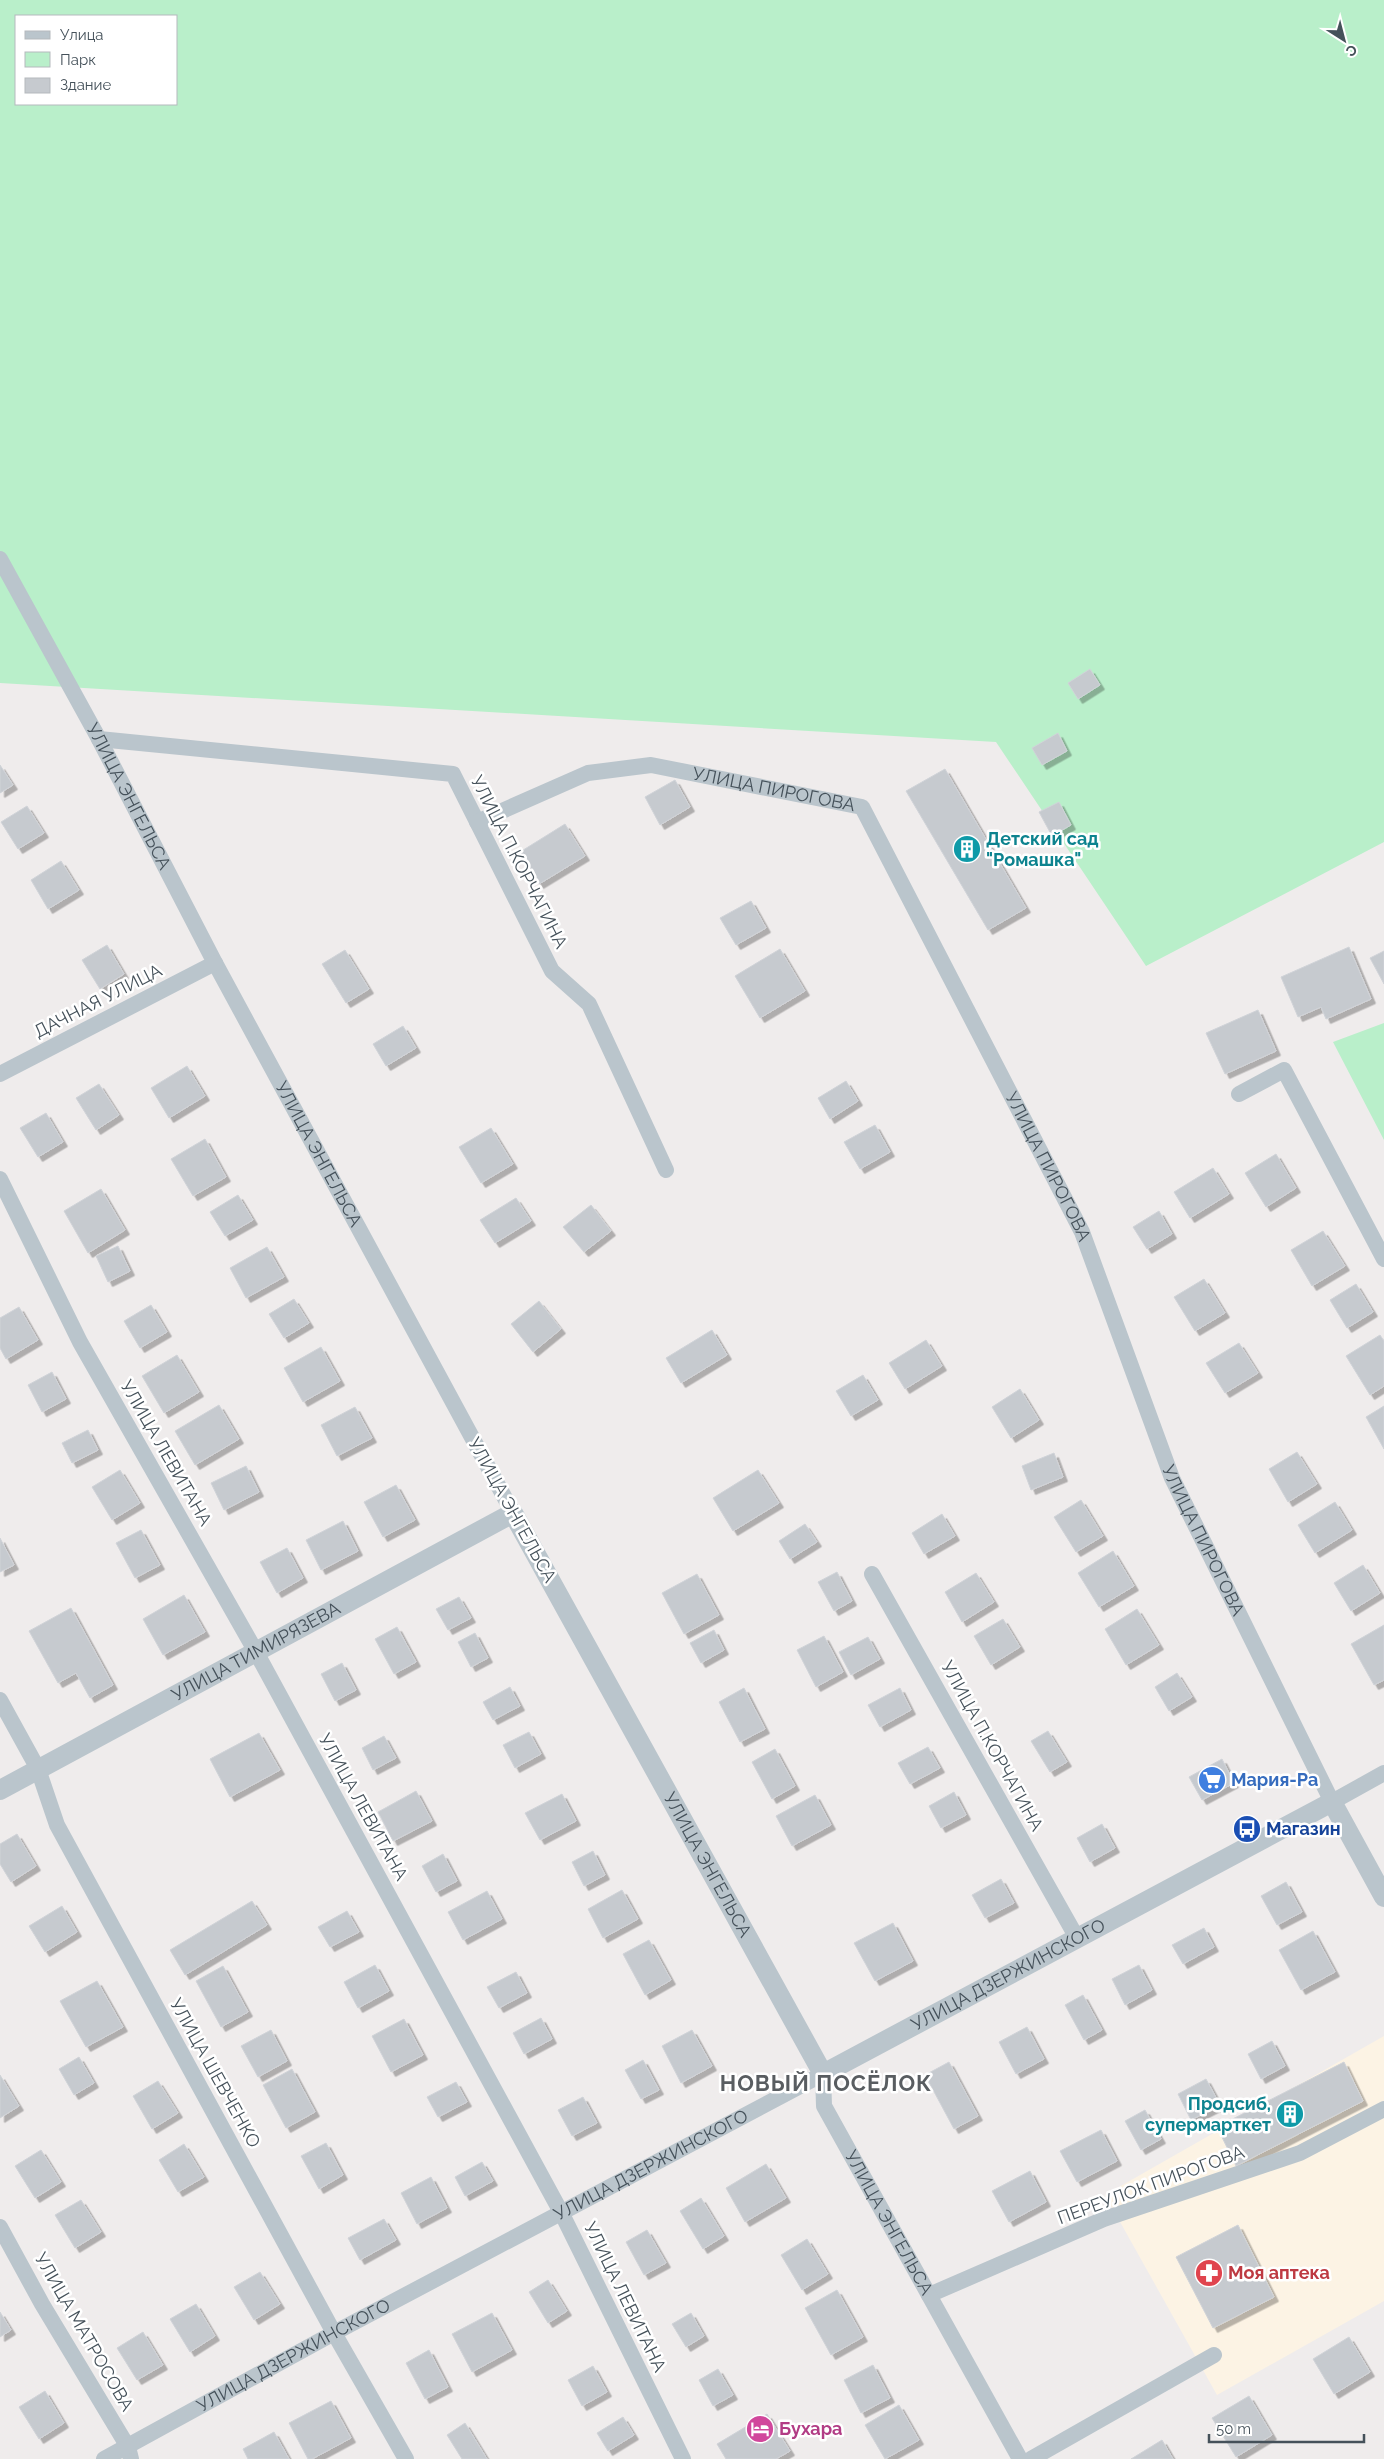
<svg xmlns="http://www.w3.org/2000/svg" width="1384" height="2459" font-family="Raleway,sans-serif">
	<style>
		.commercial { fill: #fcf3e4 }
		.green { fill: #b9efca; fill-rule: evenodd }
		.building { fill: #c6cacf; stroke: #d0d3d8; filter: url(#shadow) }
		.lines { fill: none; stroke-linecap: round; stroke-linejoin: round }
		.minor { stroke: #bac5cc; stroke-width: 16 }
		.tertiary { stroke: #bac5cc; stroke-width: 20 }
		.labels { text-anchor: middle; stroke-width: 5; stroke-linejoin: round; paint-order: stroke }
		.street-label { font-size: 18px; fill: #45515a; stroke: #fff }
		.culture-label { font-size: 18px; font-weight: bold; fill: #0d838f; stroke: #fff; text-anchor: start }
		.shop-label { font-size: 18px; font-weight: bold; fill: #366cbe; stroke: #fff; text-anchor: start }
		.transit-label { font-size: 18px; font-weight: bold; fill: #164399; stroke: #fff; text-anchor: start }
		.health-label { font-size: 18px; font-weight: bold; fill: #be3a42; stroke: #fff; text-anchor: start }
		.hotel-label { font-size: 18px; font-weight: bold; fill: #b23c85; stroke: #fff; text-anchor: start }
		.district-label { font-size: 22px; font-weight: bold; letter-spacing: 1px; fill: #595d61; stroke: #fff }
	</style>
	<defs>
		<filter id="shadow"><feDropShadow dx="4.5" dy="4.5" stdDeviation="0" flood-color="#0004"/></filter>
	</defs>
	<rect width="100%" height="100%" fill="#efecec"/>
	<!-- commercial -->
	<path class="commercial" d="M1384,2036v265l-167,94 -112,-200z"/>
	<!-- green -->
	<path class="green" d="M0,0h1384v842l-238,124 -150,-224 -996,-59zM16,16h160v88h-160z
		M1384,1023v117l-51,-98z"/>
	<!-- building -->
	<path class="building" d="M1090,669l10,16 -22,14 -10,-16z
		M1058,733l9,18 -25,14 -10,-17z
		M0,765l13,20 -13,8z
		M945,769l81,139 -38,22 -82,-139z
		M675,780l15,27 -30,18 -15,-28z
		M1059,802l12,23 -19,11 -13,-24z
		M27,806l17,27 -26,16 -17,-27z
		M565,824l20,32 -46,28 -19,-32z
		M61,861l18,29 -31,19 -17,-29z
		M751,901l15,27 -30,17 -16,-27z
		M107,945l17,29 -24,15 -18,-29z
		M1349,947l22,52 -45,20 -5,-12 -23,10 -17,-40z
		M780,949l25,42 -45,27 -25,-42z
		M345,950l24,39 -23,14 -24,-39z
		M1384,951v33l-14,-26z
		M1258,1010l18,41 -51,23 -19,-41z
		M403,1026l13,22 -30,18 -13,-22z
		M187,1066l18,30 -36,22 -18,-30z
		M846,1081l12,20 -28,18 -12,-21z
		M99,1084l20,31 -23,15 -20,-32z
		M46,1113l17,29 -25,15 -18,-29z
		M875,1125l15,27 -30,17 -16,-27z
		M491,1128l22,36 -32,19 -22,-36z
		M205,1139l21,38 -33,19 -22,-37z
		M1276,1154l20,34 -30,19 -21,-34z
		M1213,1168l16,26 -39,24 -16,-26z
		M101,1189l24,41 -37,23 -24,-42z
		M238,1195l15,25 -28,16 -15,-24z
		M516,1198l15,23 -36,22 -15,-23z
		M591,1205l20,26 -27,21 -21,-25z
		M1159,1211l13,23 -25,15 -14,-22z
		M1323,1231l22,35 -33,20 -21,-36z
		M118,1246l12,25 -22,11 -12,-26z
		M267,1247l17,30 -38,21 -16,-30z
		M1204,1279l21,34 -30,18 -21,-34z
		M1356,1284l17,28 -26,16 -17,-28z
		M294,1299l15,24 -25,15 -15,-24z
		M539,1301l22,28 -28,23 -22,-28z
		M151,1305l16,27 -27,16 -16,-27z
		M19,1307l19,33 -32,19 -6,-11v-30z
		M712,1330l15,25 -46,28 -15,-25z
		M1380,1335l4,6v45l-14,9 -24,-39z
		M926,1340l16,26 -37,23 -16,-26z
		M1239,1343l19,30 -33,20 -19,-30z
		M321,1347l19,34 -37,21 -19,-34z
		M177,1355l22,37 -35,21 -22,-37z
		M52,1372l14,27 -24,13 -14,-27z
		M863,1375l15,25 -27,16 -15,-25z
		M1020,1389l19,31 -28,18 -19,-31z
		M219,1405l20,34 -44,26 -20,-34z
		M1384,1406v43l-18,-32z
		M355,1407l17,31 -35,18 -16,-31z
		M88,1430l10,20 -26,13 -10,-20z
		M1297,1452l20,32 -29,18 -19,-33z
		M1054,1453l9,24 -32,13 -9,-24z
		M246,1466l13,26 -35,18 -13,-27z
		M120,1470l20,33 -28,17 -20,-33z
		M758,1470l21,33 -46,28 -20,-33z
		M396,1485l19,35 -32,17 -19,-35z
		M1081,1500l22,36 -27,16 -22,-35z
		M1335,1502l17,28 -37,23 -17,-28z
		M942,1514l13,22 -31,18 -12,-21z
		M343,1521l15,30 -37,19 -15,-30z
		M805,1524l12,18 -27,17 -11,-18z
		M141,1530l19,35 -25,13 -19,-35z
		M0,1538l14,27 -14,7z
		M287,1548l16,30 -26,15 -17,-31z
		M1113,1551l21,35 -35,21 -21,-34z
		M1363,1565l17,28 -29,18 -17,-28z
		M837,1572l15,29 -18,10 -16,-29z
		M976,1573l18,29 -32,20 -17,-30z
		M697,1574l22,41 -35,19 -22,-41z
		M184,1595l21,37 -42,23 -20,-36z
		M459,1597l12,21 -23,12 -12,-21z
		M71,1608l42,77 -23,13 -14,-25 -18,10 -29,-52z
		M1137,1609l22,36 -33,20 -21,-36z
		M1003,1619l17,28 -29,18 -17,-29z
		M1384,1625v55l-10,5 -23,-41z
		M397,1627l19,35 -22,12 -19,-35z
		M714,1630l10,20 -23,13 -11,-20z
		M475,1633l13,25 -17,9 -13,-25z
		M824,1636l19,36 -27,15 -19,-37z
		M868,1637l12,22 -29,16 -12,-23z
		M342,1663l14,27 -21,11 -14,-27z
		M1177,1673l15,24 -23,14 -14,-24z
		M510,1687l10,19 -27,14 -10,-18z
		M744,1688l21,41 -25,13 -21,-40z
		M900,1688l11,22 -31,17 -12,-22z
		M1048,1731l19,31 -17,10 -19,-31z
		M529,1732l12,22 -26,14 -12,-23z
		M259,1733l21,37 -50,27 -20,-38z
		M384,1736l12,22 -23,12 -11,-22z
		M928,1747l12,21 -30,16 -12,-21z
		M775,1749l20,37 -23,13 -20,-37z
		M1222,1759l12,24 -32,17 -13,-23z
		M416,1791l16,30 -39,20 -15,-29z
		M954,1792l12,23 -25,13 -12,-22z
		M562,1794l14,27 -36,19 -15,-27z
		M815,1795l16,30 -39,21 -16,-30z
		M1102,1824l13,24 -25,14 -13,-24z
		M17,1834l19,32 -25,16 -11,-18v-20z
		M593,1851l12,24 -21,11 -12,-24z
		M443,1854l14,27 -21,11 -14,-26z
		M1001,1879l13,24 -29,15 -13,-23z
		M1286,1882l16,30 -25,13 -16,-29z
		M622,1890l16,29 -35,19 -15,-29z
		M487,1891l15,28 -39,21 -15,-28z
		M252,1901l15,24 -82,50 -15,-25z
		M62,1906l15,26 -32,20 -16,-26z
		M347,1911l12,21 -29,15 -12,-20z
		M893,1923l20,38 -38,20 -21,-38z
		M1204,1928l10,19 -31,17 -11,-19z
		M1313,1931l22,41 -34,18 -22,-40z
		M649,1940l22,40 -26,15 -22,-41z
		M375,1965l14,26 -31,17 -14,-26z
		M1139,1965l13,25 -27,15 -13,-26z
		M223,1966l25,46 -27,15 -25,-46z
		M516,1972l11,21 -28,15 -12,-21z
		M97,1981l26,46 -37,20 -26,-46z
		M1083,1995l19,35 -18,10 -19,-35z
		M541,2018l11,21 -28,15 -11,-21z
		M404,2019l19,36 -32,17 -19,-36z
		M1027,2027l17,32 -28,15 -17,-32z
		M271,2030l16,31 -29,16 -17,-31z
		M692,2030l20,36 -31,17 -19,-37z
		M1272,2041l13,25 -24,13 -13,-25z
		M79,2057l15,26 -20,12 -15,-26z
		M643,2060l16,30 -18,9 -16,-29z
		M949,2062l29,54 -24,13 -29,-54z
		M1344,2062l19,39 -127,65 -19,-39z
		M292,2069l23,43 -29,16 -23,-43z
		M0,2075l19,31 -19,12z
		M1206,2079l14,26 -29,15 -13,-26z
		M158,2081l20,32 -26,16 -19,-33z
		M456,2082l11,20 -29,15 -11,-20z
		M583,2097l14,26 -25,13 -14,-26z
		M1145,2110l16,29 -20,11 -16,-29z
		M1101,2130l16,31 -40,21 -17,-31z
		M326,2143l17,32 -24,14 -18,-33z
		M184,2144l20,33 -26,15 -19,-32z
		M41,2150l20,32 -26,16 -20,-32z
		M482,2162l11,19 -28,15 -10,-19z
		M766,2164l20,34 -41,24 -19,-34z
		M1030,2171l16,31 -37,20 -17,-31z
		M431,2177l16,31 -30,16 -16,-31z
		M701,2198l23,38 -21,13 -23,-38z
		M81,2200l20,32 -26,16 -20,-33z
		M384,2219l12,21 -36,20 -12,-22z
		M1238,2225l36,72 -61,31 -37,-71z
		M647,2230l19,33 -22,12 -18,-33z
		M807,2239l21,35 -26,16 -21,-35z
		M260,2272l20,32 -26,16 -20,-33z
		M548,2280l19,31 -19,12 -19,-31z
		M837,2290l26,47 -32,18 -26,-47z
		M196,2304l19,32 -25,16 -20,-33z
		M0,2312l11,18 -11,7z
		M492,2313l20,37 -40,22 -20,-38z
		M691,2313l13,23 -18,11 -14,-23z
		M143,2332l20,33 -26,15 -20,-32z
		M1349,2337l21,35 -36,22 -21,-35z
		M429,2350l19,37 -23,12 -19,-36z
		M873,2365l17,33 -29,15 -17,-33z
		M593,2366l14,26 -25,14 -14,-26z
		M718,2369l15,26 -20,11 -14,-26z
		M45,2391l19,32 -25,16 -20,-32z
		M1249,2396l23,39 -36,22 -24,-39z
		M331,2401l20,37 -39,21h-4l-19,-36z
		M899,2405l20,35 -34,19 -20,-34z
		M767,2414l23,37 -14,8h-50l-9,-15z
		M623,2417l11,18 -26,16 -11,-18z
		M465,2423l22,36h-25l-15,-24z
		M274,2432l15,27h-41l-5,-10z
		M1162,2440l11,19h-42z"/>
	<g class="lines">
		<!-- minor -->
		<g class="minor">
			<path id="s1" d="M0,559l99,180 116,224 298,550"/>
			<path d="M99,739l354,35 99,197 37,33 77,166"/>
			<path id="s2" d="M477,822l111,-49 63,-8 211,42 220,425 90,246 160,324 52,-29"/>
			<path d="M0,1074l215,-111"/>
			<path d="M1239,1094l45,-24 100,189"/>
			<path d="M0,1179l80,163 176,310 306,562 121,245"/>
			<path d="M872,1574l205,364"/>
			<path d="M0,1700l38,69 19,56 277,508 72,126"/>
			<path d="M0,2227l42,77 86,143 3,12"/>
			<path d="M929,2295l175,-76 196,-66 84,-44"/>
			<path id="s3" d="M104,2459l230,-126 489,-259 1,32 196,353"/>
			<path d="M1031,2459l183,-104"/>
		</g>
		<!-- tertiary -->
		<path class="tertiary" id="s4" d="M0,1790l513,-277 310,561 509,-272 52,95"/>
	</g>
	<!-- icons -->
	<defs>
		<symbol id="building-disc" viewBox="-11 -11 22 22"><circle r="9.5" fill="#0f9aa8" stroke="#fff"/><path d="M-4-6H4V6H1V3H-1V6H-4ZM-2.5-4.3h1.7v1.8h-1.7ZM.8-4.3h1.7v1.8H.8ZM-2.5-1h1.7V.8h-1.7ZM.8-1h1.7V.8H.8Z" fill="#fff"/></symbol>
		<symbol id="supermarket-disc" viewBox="-11 -11 22 22"><circle r="9.5" fill="#3f7fe0" stroke="#fff"/><path d="M-6-5.5h2.5l.6 2H6L4.5 2H-2.5L-4.4-4H-6ZM-1.5 3.2a1.3 1.3 0 1 0 .1 0ZM3 3.2a1.3 1.3 0 1 0 .1 0Z" fill="#fff"/></symbol>
		<symbol id="bus-disc" viewBox="-11 -11 22 22"><circle r="9.5" fill="#1a4fb4" stroke="#fff"/><path d="M-5-6H5V4H4V6H2V4H-2V6H-4V4H-5ZM-3.5-4V0h7V-4ZM-3.5 1.2v1.5H-2V1.2ZM2 1.2v1.5H3.5V1.2Z" fill="#fff"/></symbol>
		<symbol id="pharmacy-disc" viewBox="-11 -11 22 22"><circle r="9.5" fill="#e0444e" stroke="#fff"/><path d="M-2-6h4v4h4v4h-4v4h-4v-4h-4v-4h4Z" fill="#fff"/></symbol>
		<symbol id="hotel-disc" viewBox="-11 -11 22 22"><circle r="9.5" fill="#d1479c" stroke="#fff"/><path d="M-6-4.5h1.5V1H6V5H4.5V3h-9V5H-6ZM-4 0a1.8 1.8 0 1 1 3.6 0ZM.5 0V-2.5h3Q6-2.5 6 0Z" fill="#fff"/></symbol>
	</defs>
	<g fill-rule="evenodd">
		<use href="#building-disc" x="951" y="833" width="32" height="32"/>
		<use href="#supermarket-disc" x="1196" y="1764" width="32" height="32"/>
		<use href="#bus-disc" x="1231" y="1813" width="32" height="32"/>
		<use href="#building-disc" x="1274" y="2098" width="32" height="32"/>
		<use href="#pharmacy-disc" x="1193" y="2257" width="32" height="32"/>
		<use href="#hotel-disc" x="744" y="2413" width="32" height="32"/>
	</g>
	<g class="labels">
		<!-- street labels -->
		<g class="street-label">
			<text dy="6" stroke="none"><textPath href="#s2" startOffset="310">УЛИЦА ПИРОГОВА</textPath></text>
			<text dy="6" stroke="none"><textPath href="#s1" startOffset="270">УЛИЦА ЭНГЕЛЬСА</textPath></text>
			<text transform="translate(519 862) rotate(63)" y="6">УЛИЦА П.КОРЧАГИНА</text>
			<text transform="translate(98 1001) rotate(-27)" y="6">ДАЧНАЯ УЛИЦА</text>
			<text dy="6" stroke="none"><textPath href="#s1" startOffset="675">УЛИЦА ЭНГЕЛЬСА</textPath></text>
			<text dy="6" stroke="none"><textPath href="#s2" startOffset="805">УЛИЦА ПИРОГОВА</textPath></text>
			<text transform="translate(166 1453) rotate(60)" y="6">УЛИЦА ЛЕВИТАНА</text>
			<text transform="translate(512 1510) rotate(61)" y="6">УЛИЦА ЭНГЕЛЬСА</text>
			<text dy="6" stroke="none"><textPath href="#s2" startOffset="1210">УЛИЦА ПИРОГОВА</textPath></text>
			<text dy="6" stroke="none"><textPath href="#s4" startOffset="291">УЛИЦА ТИМИРЯЗЕВА</textPath></text>
			<text transform="translate(992 1746) rotate(61)" y="6">УЛИЦА П.КОРЧАГИНА</text>
			<text transform="translate(363 1807) rotate(61)" y="6">УЛИЦА ЛЕВИТАНА</text>
			<text dy="6" stroke="none"><textPath href="#s4" startOffset="985">УЛИЦА ЭНГЕЛЬСА</textPath></text>
			<text dy="6" stroke="none"><textPath href="#s4" startOffset="1434">УЛИЦА ДЗЕРЖИНСКОГО</textPath></text>
			<text transform="translate(215 2073) rotate(61)" y="6">УЛИЦА ШЕВЧЕНКО</text>
			<text dy="6" stroke="none"><textPath href="#s3" startOffset="621">УЛИЦА ДЗЕРЖИНСКОГО</textPath></text>
			<text transform="translate(1151 2185) rotate(-20)" y="6">ПЕРЕУЛОК ПИРОГОВА</text>
			<text dy="6" stroke="none"><textPath href="#s3" startOffset="981">УЛИЦА ЭНГЕЛЬСА</textPath></text>
			<text transform="translate(625 2297) rotate(64)" y="6">УЛИЦА ЛЕВИТАНА</text>
			<text transform="translate(84 2332) rotate(60)" y="6">УЛИЦА МАТРОСОВА</text>
			<text dy="6" stroke="none"><textPath href="#s3" startOffset="216">УЛИЦА ДЗЕРЖИНСКОГО</textPath></text>
		</g>
		<!-- culture labels -->
		<g class="culture-label">
			<text x="986" y="845">Детский сад<tspan x="986" dy="21">"Ромашка"</tspan></text>
			<text x="1271" y="2110" text-anchor="end">Продсиб,<tspan x="1271" dy="21">супермарткет</tspan></text>
		</g>
		<!-- shop labels -->
		<g class="shop-label">
			<text x="1231" y="1786">Мария-Ра</text>
		</g>
		<!-- transit labels -->
		<g class="transit-label">
			<text x="1266" y="1835">Магазин</text>
		</g>
		<!-- health labels -->
		<g class="health-label">
			<text x="1228" y="2279">Моя аптека</text>
		</g>
		<!-- hotel labels -->
		<g class="hotel-label">
			<text x="779" y="2435">Бухара</text>
		</g>
		<!-- district labels -->
		<g class="district-label">
			<text x="826" y="2091">НОВЫЙ ПОСЁЛОК</text>
		</g>
	</g>
	<!-- legend -->
	<rect x="15" y="15" width="162" height="90" fill="#ffffff" stroke="#b5b9bd"/>
	<rect x="25" y="31" width="25" height="8" fill="#bac5cc" stroke="#b5b9bd"/>
	<text x="60" y="40" font-size="15" fill="#45515a">Улица</text>
	<rect x="25" y="52" width="25" height="15" fill="#b9efca" stroke="#b5b9bd"/>
	<text x="60" y="65" font-size="15" fill="#45515a">Парк</text>
	<rect x="25" y="78" width="25" height="15" fill="#c6cacf" stroke="#b5b9bd"/>
	<text x="60" y="90" font-size="15" fill="#45515a">Здание</text>
	<!-- north arrow -->
	<g transform="translate(1344 40) rotate(144)" stroke="#ffffff" stroke-width="4" paint-order="stroke">
	<path d="M0-4L9 19L0 12L-9 19Z" fill="#45515a"/>
	<text y="-8" font-size="14" font-weight="bold" text-anchor="middle" fill="#45515a">С</text>
	</g>
	<!-- scale -->
	<path d="M1209 2434v8h155v-8" fill="none" stroke="#45515a" stroke-width="2.5"/>
	<text x="1216" y="2434" font-size="15" fill="#45515a" stroke="#ffffff" stroke-width="4" paint-order="stroke">50 m</text>
</svg>
